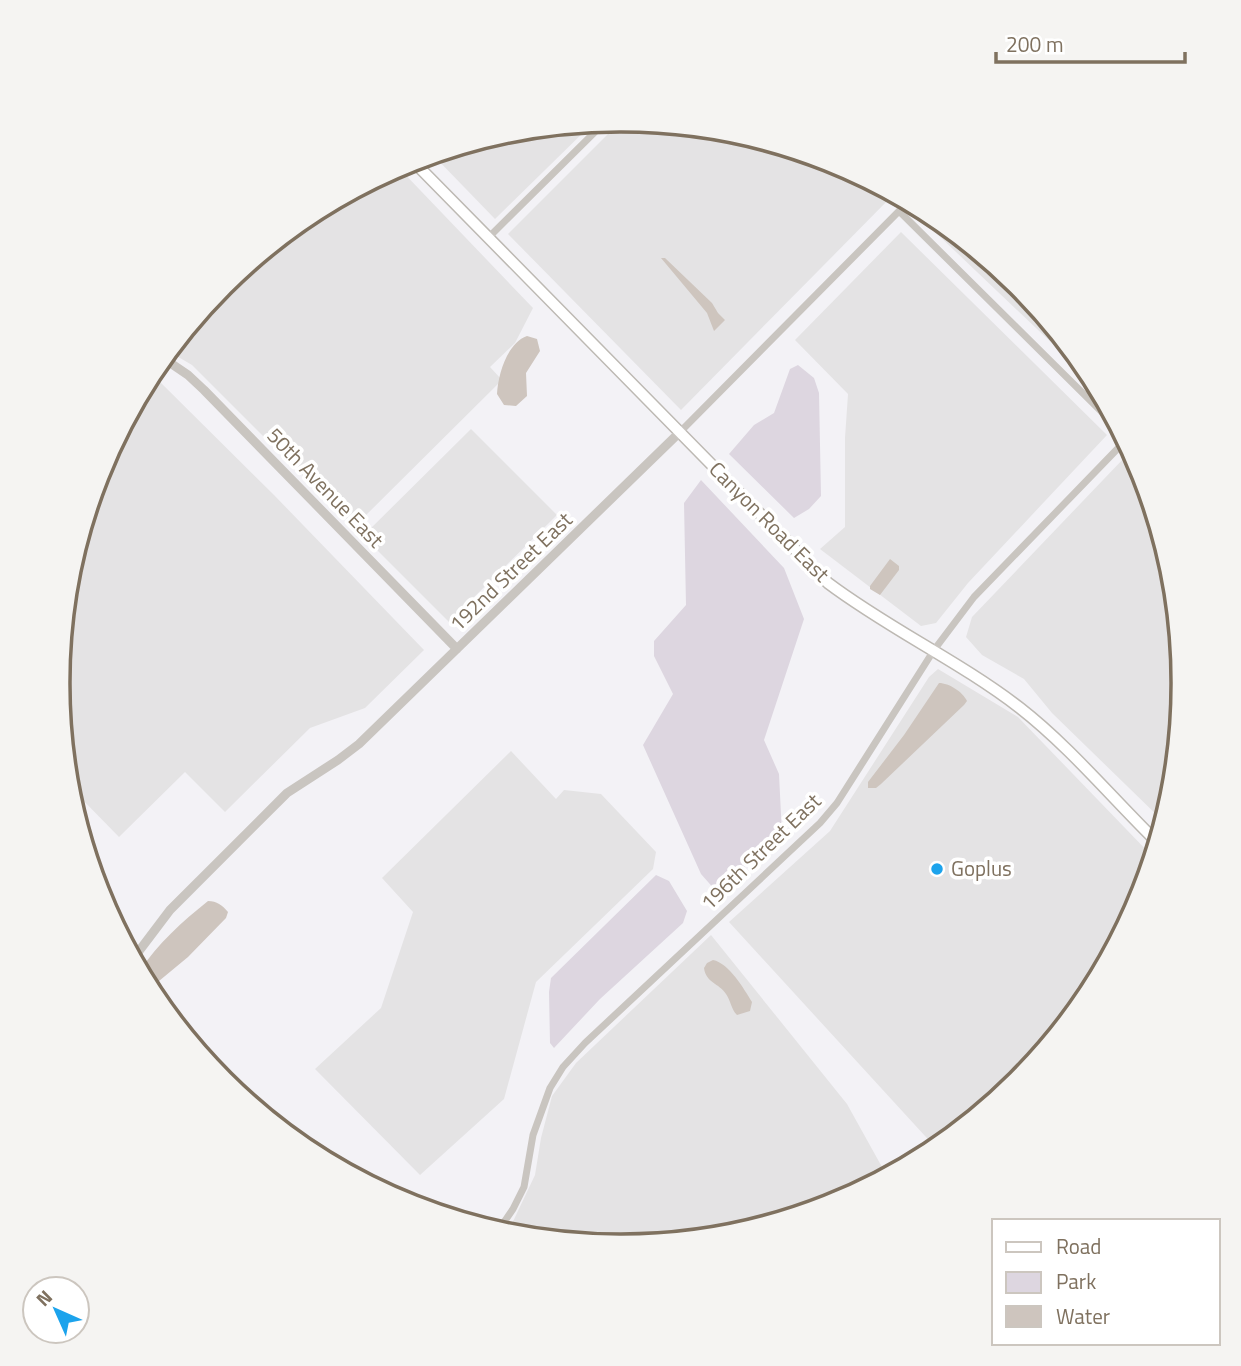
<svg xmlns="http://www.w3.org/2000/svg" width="1241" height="1366" font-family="'Titillium Web',sans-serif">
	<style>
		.built { fill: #e4e3e4 }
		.green { fill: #ddd6e0 }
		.water { fill: #cec5be }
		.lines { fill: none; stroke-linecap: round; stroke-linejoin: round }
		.secondary-casing { stroke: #bdb9b3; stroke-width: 13 }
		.minor { stroke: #c9c5c0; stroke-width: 7 }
		.tertiary { stroke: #c9c5c0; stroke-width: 9 }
		.secondary { stroke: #fff; stroke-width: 10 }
		.poi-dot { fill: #1ca3ec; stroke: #fff; stroke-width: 2.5 }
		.labels { text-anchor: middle; stroke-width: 7; stroke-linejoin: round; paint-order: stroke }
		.street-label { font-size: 21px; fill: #7f715f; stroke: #fff }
		.poi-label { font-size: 21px; fill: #7f715f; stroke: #fff; text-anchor: start }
		.rim { fill: none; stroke: #7f715f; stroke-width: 3.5 }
	</style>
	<rect width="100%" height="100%" fill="#f3f2f6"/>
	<!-- built -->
	<path class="built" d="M622,120l109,11 105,32 58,31 -213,216 -173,-176z
		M593,123l-98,96 -62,-64 78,-24z
		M398,167l135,141 -18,35 -25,24 12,13 -148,147 -162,-162 -24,-14 55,-66 85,-70z
		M920,208l13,7 86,70 70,86 8,15 -182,-173z
		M901,232l206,203 -139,148 -32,40 -15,3 -101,-77 25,-22v-89l3,-44 -53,-54z
		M151,373l123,122 150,155 -59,58 -55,20 -85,84 -40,-40 -66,65 -45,-46 -5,4 -11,-112 11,-110 32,-106z
		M471,429l86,86 -108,107 -86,-86z
		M1125,457l12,4 4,7 32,106 10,109 -11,110 -8,29 -112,-109 -28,-34 -42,-24 -16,-18 6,-20z
		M938,669l80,48 135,140 -13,42 -52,97 -70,85 -82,67 -207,-226 101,-91 99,-154z
		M511,751l45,48 8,-9 37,4 55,58 -3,17 -117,113 -32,117 -84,76 -105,-106 66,-61 32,-96 -31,-34z
		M711,935l136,169 40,72 -52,27 -105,32 -110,11 -113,-12 28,-59 6,-37 11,-42 24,-33z"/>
	<!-- green -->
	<path class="green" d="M798,365l16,13 5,15 2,103 -12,13 -15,9 -65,-64 25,-29 20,-12 16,-44z
		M701,480l83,88 20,51 -40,121 15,34 3,61 -66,56 -15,-17 -58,-129 30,-51 -19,-38v-15l32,-36 -2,-102z
		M656,875l13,6 18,30 -4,12 -83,76 -46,49 -4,-5 -1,-51 2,-14z"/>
	<!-- water -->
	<path class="water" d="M661,258h4l47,45 6,10 7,7 -11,11 -7,-18z
		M527,336l10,3 3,12 -14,22 1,23 -11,10 -12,-1 -7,-11c1,-19 10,-51 30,-58z
		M890,559l9,7v4l-19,25 -10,-6v-3z
		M939,683c10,0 24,9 28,18l-3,4 -83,79 -5,4h-8v-6l36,-47z
		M208,901c9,0 14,4 20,11l-2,6 -38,39 -29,24 -2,6 -6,5 -11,-21c17,-27 43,-50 68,-70z
		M713,960c16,3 31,29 39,42l-2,9 -13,4c-6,-6 -6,-14 -11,-21 -7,-11 -20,-11 -22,-26l3,-5z"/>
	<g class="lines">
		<defs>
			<path id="secondary" d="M413,161l415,422c61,46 131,78 192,125 50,39 92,90 137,134"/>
		</defs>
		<!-- secondary casing -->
		<use href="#secondary" class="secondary-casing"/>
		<!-- minor -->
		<path class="minor" d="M899,211l221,219
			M489,237l116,-115
			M681,431l227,-229
			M498,1231l15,-22 11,-22 9,-52 17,-47 13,-21 22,-24 235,-220 17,-20 97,-153 40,-53 152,-157"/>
		<!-- tertiary -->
		<path class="tertiary" d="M163,358l25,17 16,15 253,259
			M133,959l37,-49 117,-117 51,-33 21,-16 322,-313"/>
		<!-- secondary -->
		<use href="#secondary" class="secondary"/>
	</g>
	<!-- markers -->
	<circle class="poi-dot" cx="937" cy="869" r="7"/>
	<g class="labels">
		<!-- street labels -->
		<g class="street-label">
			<text transform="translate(325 488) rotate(46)" y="7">50th Avenue East</text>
			<text transform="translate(769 522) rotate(45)" y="7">Canyon Road East</text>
			<text transform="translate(511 572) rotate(-44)" y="7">192nd Street East</text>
			<text transform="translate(761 852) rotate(-44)" y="7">196th Street East</text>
		</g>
		<!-- poi labels -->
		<g class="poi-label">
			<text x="951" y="876">Goplus</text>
		</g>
	</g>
	<!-- crop -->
	<path d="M0 0H1241V1366H0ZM620 132H621A550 550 0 0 1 1171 682V684A550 550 0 0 1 621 1234H620A550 550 0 0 1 70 684V682A550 550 0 0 1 620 132Z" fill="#f5f4f2" fill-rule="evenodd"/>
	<path class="rim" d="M620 132H621A550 550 0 0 1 1171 682V684A550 550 0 0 1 621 1234H620A550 550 0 0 1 70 684V682A550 550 0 0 1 620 132Z"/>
	<!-- legend -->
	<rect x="992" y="1219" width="228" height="126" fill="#ffffff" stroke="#ccc6bf" stroke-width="2"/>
	<rect x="1006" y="1242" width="35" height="10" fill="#ffffff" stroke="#ccc6bf" stroke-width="2"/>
	<text x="1056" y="1254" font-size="21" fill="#7f715f">Road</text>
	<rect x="1006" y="1272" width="35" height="21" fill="#ddd6e0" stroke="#ccc6bf" stroke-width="2"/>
	<text x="1056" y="1289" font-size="21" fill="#7f715f">Park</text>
	<rect x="1006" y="1306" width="35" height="21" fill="#cec5be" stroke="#ccc6bf" stroke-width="2"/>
	<text x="1056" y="1324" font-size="21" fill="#7f715f">Water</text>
	<!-- north arrow -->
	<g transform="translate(56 1310) rotate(315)"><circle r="33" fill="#ffffff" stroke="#ccc6bf" stroke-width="2"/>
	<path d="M0-5L12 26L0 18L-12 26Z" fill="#1ca3ec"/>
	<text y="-10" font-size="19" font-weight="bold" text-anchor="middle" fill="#7f715f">N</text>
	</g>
	<!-- scale -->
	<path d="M996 52v10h189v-10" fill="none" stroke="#7f715f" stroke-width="3.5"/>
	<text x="1006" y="52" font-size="21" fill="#7f715f" stroke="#ffffff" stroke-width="5" paint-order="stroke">200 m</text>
</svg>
